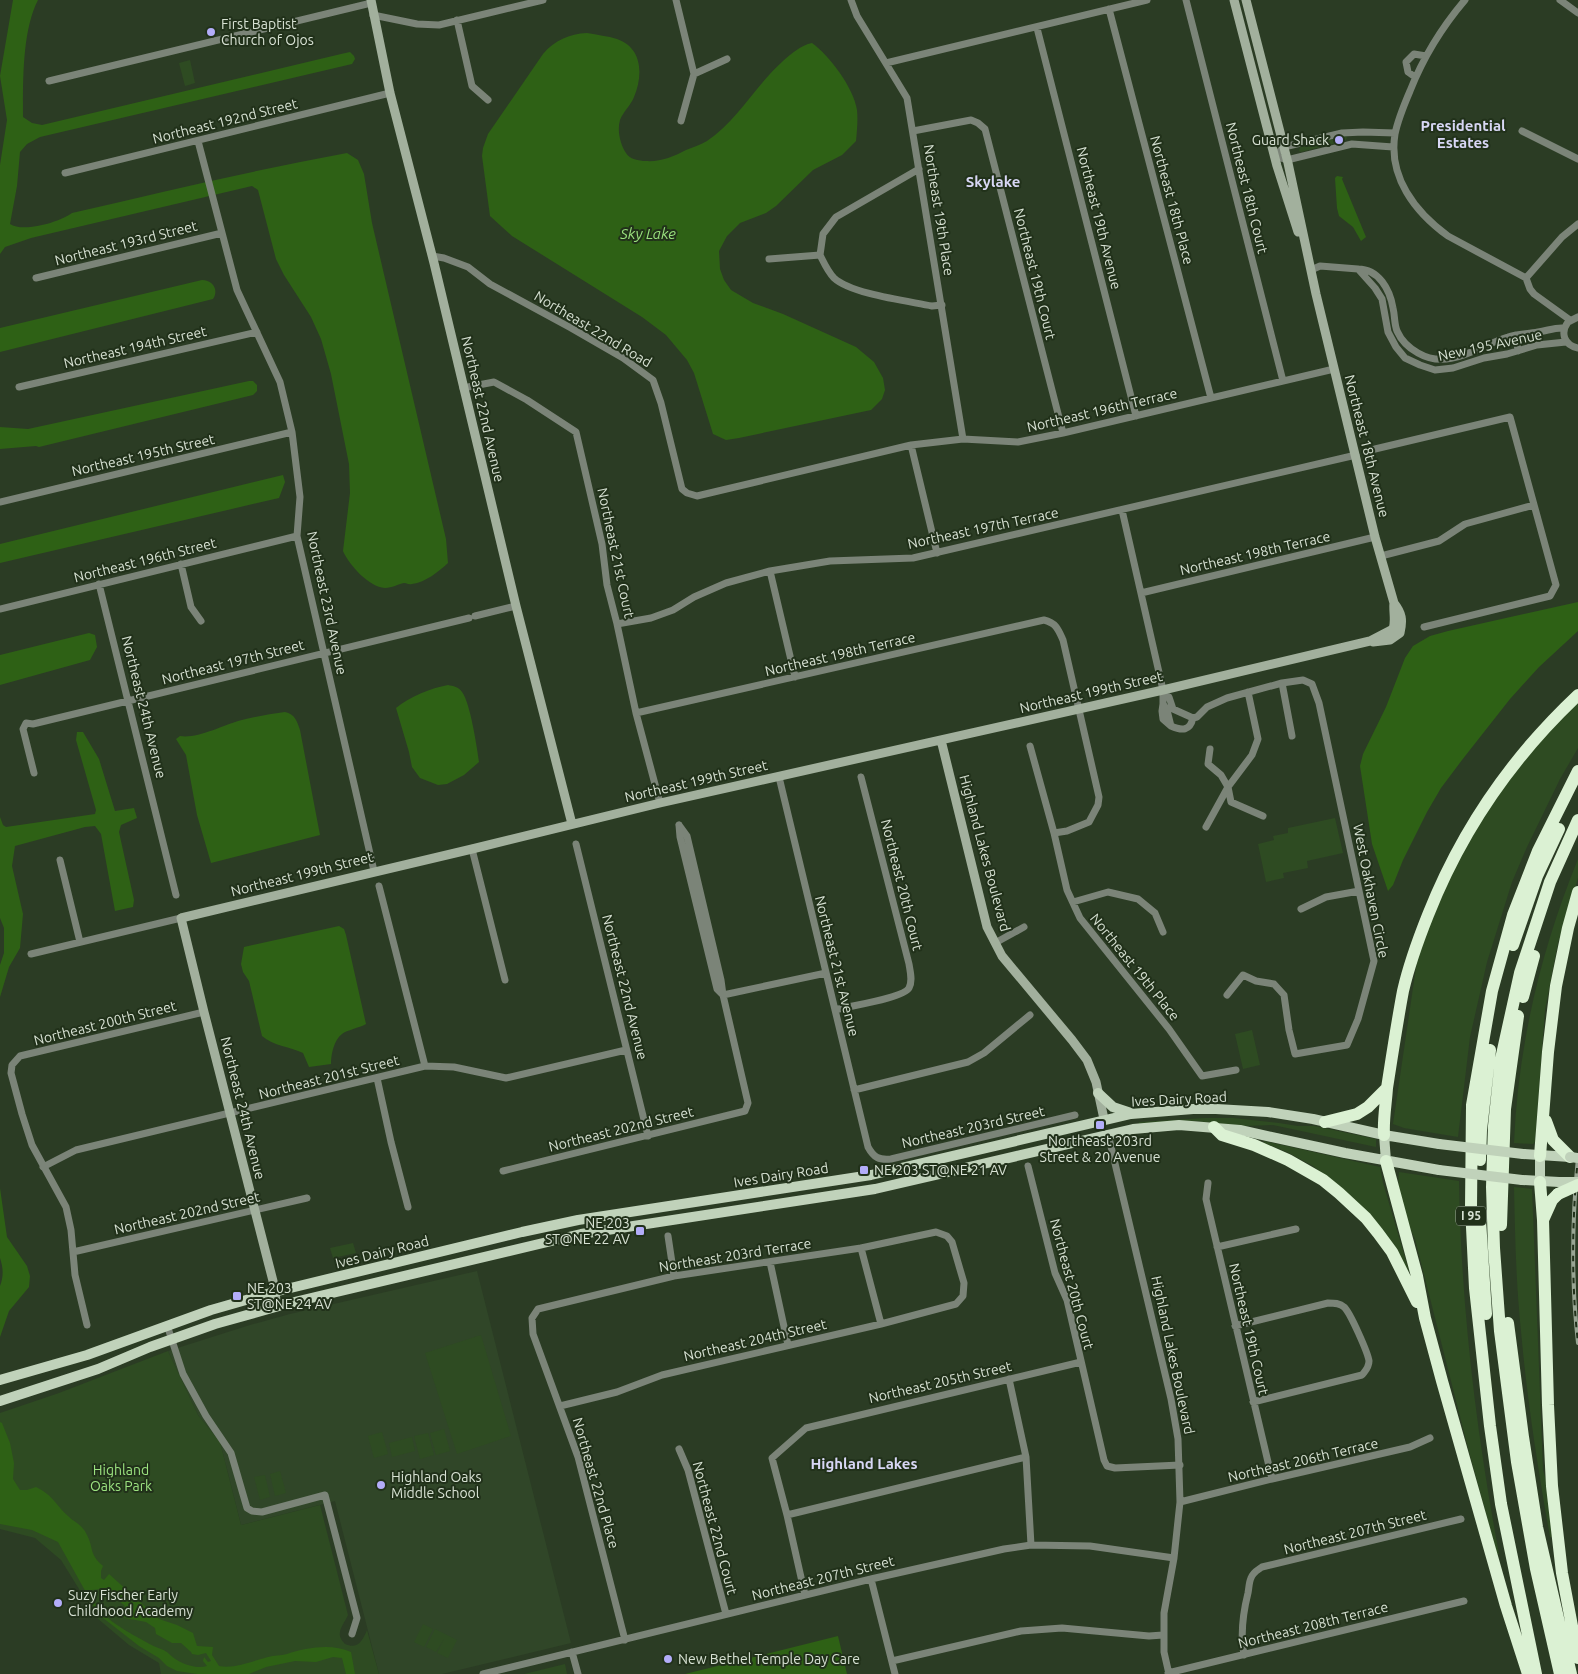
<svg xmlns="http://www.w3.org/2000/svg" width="1578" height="1674" font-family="Ubuntu,sans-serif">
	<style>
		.built { fill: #304628 }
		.green { fill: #2e4b22 }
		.water { fill: #2e6115; fill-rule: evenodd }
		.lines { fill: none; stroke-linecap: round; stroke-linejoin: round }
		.street { stroke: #7b8478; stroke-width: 7 }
		.secondary { stroke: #a2b09d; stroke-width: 9 }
		.primary { stroke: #c0d2ba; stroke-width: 10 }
		.highway { stroke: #dbf1d3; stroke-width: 12 }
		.rail-casing { stroke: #98a593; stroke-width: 4 }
		.rail { stroke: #21311a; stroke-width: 2; stroke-dasharray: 5.5; stroke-linecap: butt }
		.primary-bridge { stroke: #c0d2ba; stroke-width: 10 }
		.highway-bridge { stroke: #dbf1d3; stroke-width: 12 }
		.poi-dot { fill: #b3adf9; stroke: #21311a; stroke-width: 2 }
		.labels { text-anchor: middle; stroke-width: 4; stroke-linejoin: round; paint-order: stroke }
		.shield { fill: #21311a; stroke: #a0ac9c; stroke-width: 1 }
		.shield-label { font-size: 12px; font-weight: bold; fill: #d7e1d3 }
		.poi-label { font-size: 14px; fill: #d7e1d3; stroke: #21311a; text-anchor: start }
		.street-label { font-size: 14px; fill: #d7e1d3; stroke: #21311a }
		.park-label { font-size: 14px; fill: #9ce380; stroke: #21311a }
		.neighbourhood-label { font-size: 15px; font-weight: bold; fill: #d8d7f5; stroke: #21311a }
		.water-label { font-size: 15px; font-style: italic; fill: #99e07d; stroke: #21311a }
	</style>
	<rect width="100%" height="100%" fill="#2b3c24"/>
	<!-- built -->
	<path class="built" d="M477,1271l94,372 -129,31h-63l-44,-173 -94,24 -21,-83 -22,-27 -30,-64 82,-26 40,-11z"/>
	<!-- green -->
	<path class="green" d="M190,60l5,23 -10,3 -6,-23z
		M1343,136l4,1 -1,3 -2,1 -43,11 -2,-1 1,-4z
		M1578,698v50l-18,31 -33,68 -15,35 -25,80 -17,75 -12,100 -54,-9 -11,-4 25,-170 20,-57 57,-105z
		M1335,818l8,35 -36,8 1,7 -25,5 1,5 -18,4 -8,-38 16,-4 -1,-4 15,-3v-5z
		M1578,859v19l-20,65 -13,67 -10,132 -2,2 -19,-1c4,-98 27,-193 64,-284z
		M1252,1030l8,35 -17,4 -8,-35z
		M1205,1118h28l46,5 19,3h16l62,13v8l-103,-22 -31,1 -47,-5 -56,3v-2z
		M1264,1141l116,26 3,16 26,88 -2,1 -72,-89 -22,-17 -26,-14 -23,-9z
		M1399,1172l60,9c2,125 17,249 40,373h-2l-29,-106 -53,-209c-8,-17 -19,-48 -16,-67z
		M1514,1187l18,2 11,281 5,17 4,50h-2c-12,-68 -23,-137 -29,-206 -5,-48 -6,-96 -7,-144z
		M353,1243l3,10 -23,5 -3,-10z
		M481,1335l30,101 -54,18 -32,-101z
		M168,1351l30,64 22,27 21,83 79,-20 28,110c-5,11 -14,19 -3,29 13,6 18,-4 22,-14l12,44h-218l-2,-11 -30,-18 -32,-27 -36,-58 -26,-22 -35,-9v-116l59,-20z
		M444,1429l6,22 -14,4 -6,-22z
		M382,1432l6,22 -14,4 -6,-22z
		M428,1433l6,22 -14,4 -6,-23z
		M412,1437l3,14 -23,6 -3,-14z
		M280,1471l6,22 -11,3 -5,-22z
		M265,1475l5,22 -10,3 -6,-23z
		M423,1624l10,5 -9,18 -10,-5z
		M435,1629l22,11 -9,18 -11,-5 7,-14 -8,13 -10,-5z
		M565,1664l2,10h-43z"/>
	<!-- water -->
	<path class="water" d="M13,0h25c-16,31 -15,82 -15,117l9,6 10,2 299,-71 9,-2 4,4 1,3 -3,5 -312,73 -13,7 -7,8 -3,34 -7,38c13,9 50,-2 62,-11 91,-21 182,-43 275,-60l11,7 6,14 8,49 74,316 2,24c-10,9 -22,19 -36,21 -4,1 -4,-1 -8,-1 -6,1 -12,5 -19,5 -16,-1 -36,-23 -42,-37l7,-58 -1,-29 -18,-90 -10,-35 -10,-22 -27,-42 -8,-16 -18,-69 -6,-4 -221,52 -26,9 -5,7v-89l7,-45 -7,-44z
		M587,33c10,2 21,3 30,6 26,9 26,37 17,58 -3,8 -11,15 -14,23 -3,10 0,24 6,33 3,6 13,8 20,8 14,1 27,-4 40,-11 7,-3 14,-5 21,-9 30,-20 49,-56 76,-80 8,-7 18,-16 29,-18 17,12 42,45 45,67 1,10 0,21 -1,31l-14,14 -29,15 -37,36 -10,7 -26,10 -13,13 -8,15 1,18 4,11 7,10 22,13 30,11 73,33 18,15 9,16 2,12 -3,9 -11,11 -132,28 -13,2 -13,-6 -19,-61 -7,-13 -21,-25 -24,-18 -130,-81 -22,-20 -8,-60 1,-8 5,-14 55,-80c12,-14 26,-20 44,-21z
		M1337,176l6,1 -1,2 24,58 -5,4 -8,-14 -14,-11 -2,-8 -2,-30z
		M202,280c11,0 17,10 11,19l-213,53v-24z
		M249,381h4l4,4v6l-4,4 -214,52 -3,-1 -36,3v-22l28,2z
		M283,475l2,7 -6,16 -279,65v-19z
		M1578,602v29l-39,36 -29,32 -48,61 -21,28 -14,24 -24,48 -10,25 -5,6 -16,-47 -12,-78 3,-12 23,-47 19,-49 8,-12 17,-10 18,-5z
		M89,633l6,2 2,12 -7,13 -90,25v-30z
		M448,685c5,1 11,2 14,7 8,10 15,55 17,70l-15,13 -17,9 -9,1 -18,-7 -8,-11 -3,-15 -13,-44c13,-11 35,-20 52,-23z
		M285,712c10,2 12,9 15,18l20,105 -109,28 -14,-48 -11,-60 -10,-16 4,-3c16,3 42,-10 58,-15 15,-4 31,-7 47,-9z
		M77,732h6l16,27 16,52 19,-3 3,10 -16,7 -2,7 15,68 -1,7 -18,4 -14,-77 -6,-8 -10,1 -70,19 -3,20 11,48 -3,34 -11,19 -9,30v-32l4,-12v-25l-4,-10v-101l3,8 3,2 89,-13 1,-4 -20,-70z
		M339,926l5,3 2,6 20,89c-7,4 -19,6 -24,10 -8,6 -11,20 -11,30l-22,3 -6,-14c-12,-6 -30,-7 -41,-17l-13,-55 -6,-9 -2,-8 3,-17z
		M0,1188l7,49 20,29 3,10 -1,11 -20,24 -9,26v-51c4,-10 3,-19 0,-28z
		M0,1422l2,1 8,20 4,20 -1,16 7,11h7l9,-3c18,9 19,17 32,29 7,7 14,8 19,19 7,14 2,19 16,31l-2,5v7l3,2 5,-6 50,45 18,6 16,8 4,13 16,1 -1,8 7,11c16,3 33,-5 49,-9 6,-2 13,-1 19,-3 19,-6 44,-11 64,-2l4,22h-9l-4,-16 -9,-1 -17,5 -21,-1 -29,6 -17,7h-52l-20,-3 -10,-5 -8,-8 -20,-12 -41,-32 -40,-72 -26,-12 -32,-6zM101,1589l6,2 18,15 -2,10 2,2 21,4 9,6 1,6 16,9h9l10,9 1,2 6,1 8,-2 5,8 -3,1 -4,-5 -1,4 4,5c-9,3 -22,-1 -30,-6 -6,-3 -9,-9 -16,-11 -9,-3 -16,-8 -24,-12 -20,-11 -38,-22 -47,-44l2,-3z
		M838,1636l9,38h-162z"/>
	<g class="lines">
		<!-- street -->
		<path class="street" d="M676,0l18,74
			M851,0l6,16 50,82 56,341
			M1186,0l97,381
			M1465,0c-23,27 -42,58 -55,91 -6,14 -12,28 -15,43 -7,43 20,78 53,102l78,42
			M1560,0l18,13
			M1109,9l102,389
			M373,15l44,9 22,1 104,-25
			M457,20l15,66 16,14
			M1037,28l99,388
			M886,63l261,-63
			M1415,77l-7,-5 -2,-10 8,-8 12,2
			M49,81l322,-78
			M681,121l13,-47 33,-15
			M913,131l58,-11 7,3 7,6 78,304
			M1522,131l56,28
			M198,141l39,149 43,92 12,50 8,65 -3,39 77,335
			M1393,147l-41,-3 -65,16 -12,-4 9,-9 58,-14 21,-1 32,1
			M65,173l325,-80
			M820,255c4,8 8,17 14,23 17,16 74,23 98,28l10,-1
			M820,255l3,-21 13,-17 83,-48
			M432,256l12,2 24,9 22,17 81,44 52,30 30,22 8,23 21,86 5,4 10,3 214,-51 52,-6 55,3 45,-9 271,-64
			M769,259l51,-4
			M1311,270l9,-4 38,3
			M36,278l186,-45
			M1526,278l36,-41 16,-13
			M1526,278l4,11 4,5 36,26
			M1578,317l-10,5c-8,11 -4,23 10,26
			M1564,328c-9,-1 -17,3 -26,4 -10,2 -21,2 -30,5 -30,9 -59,34 -90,16 -9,-5 -17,-13 -21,-22 -3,-8 -2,-15 -4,-23 -3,-18 -14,-39 -35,-39l17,19 7,11 6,33 8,15 9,11 15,7 15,5 18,-2 31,-10 23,-4 30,-9 29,-3
			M1516,335l2,16
			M19,387l238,-55
			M463,388l31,-6 33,18 49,32 26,112 5,41 10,39 19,89 24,90
			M911,445l26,108
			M1375,449l135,-32 46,168 -6,11 -126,31
			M0,502l292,-70
			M1122,510l41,180v14l4,6 4,16c11,5 19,5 22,-8l4,-1 10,-10 20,-9 55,-15 21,-3 9,4 7,19 55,258 -16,58 -11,26 -52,9 -6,-24 -5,-35 -10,-11 -18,-3 -13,-6 -16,20
			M1381,556l58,-15 26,-17 69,-19
			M181,564l10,43 10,14
			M770,571l25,106
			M99,584l77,311
			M1141,593l234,-56
			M0,609l297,-73
			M475,616l41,-10
			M617,624l34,-6 22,-8 21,-13 32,-14 44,-12 60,-10 83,-3 443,-103
			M1282,683l10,53
			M1248,692l10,47 -6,16 -24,32 3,15 32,14
			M1164,696l5,1 4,12 20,9
			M1163,704l-1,7 1,8 8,7
			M636,713l408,-93c12,3 14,9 19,20l36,157 -1,8 -9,17 -22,9 -13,2
			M1030,746l24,87 13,57 13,28 89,111 33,47 34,-6
			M34,773l-11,-44 3,-6 7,1 436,-106
			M779,777l89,370c6,11 11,13 23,12l184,-44
			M679,825l1,12 37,152 6,6
			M1206,827l22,-40 -7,-12 -13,-11 2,-15
			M576,844l72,292
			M472,849l33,131
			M60,860l20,82
			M379,886l46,180
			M1073,902l35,-10 30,7 17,14 8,19
			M1301,909l25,-12 33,-6
			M995,943l29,-16
			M31,954l150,-36
			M723,995l103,-22
			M835,1010c14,-4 69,-12 74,-22 4,-7 1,-17 0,-24l-48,-187
			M377,1078l14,64 17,65
			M854,1090l114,-28 16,-9 46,-38
			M1108,1134l63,265 7,40 2,63 -6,56 -10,55v39l5,22
			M1028,1166l27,107 12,27 37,160 3,6 8,2 65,-3
			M43,1167l33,-17 349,-84 29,1 52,11 120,-28
			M503,1171l242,-60 3,-8 -25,-108 -2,-15 -34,-144 -8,-11
			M1208,1183l-2,16 66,280
			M668,1236l6,40
			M1217,1247l79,-18
			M861,1248l20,76
			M73,1252l234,-54
			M770,1262l18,83
			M87,1325l-12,-50 -4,-45 -5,-23 -34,-62 -10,-31 -11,-41 1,-8 8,-9 184,-44
			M167,1325l16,49 23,42 25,37 16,55 5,3 10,1 63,-17 32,123 -5,16
			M1235,1326l93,-23c6,0 12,0 16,4 6,5 24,46 25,54 0,7 -4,10 -7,14l-109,27
			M1009,1379l17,78 5,88
			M560,1406l57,-14 45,-17 219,-51 75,-20 7,-8 1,-13 -12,-41 -5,-6 -11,-4 -75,16 -187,28 -136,33 -6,9 1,16 45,123 47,183
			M679,1449l9,21 38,144
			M1180,1502l92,-23 138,-32 20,-9
			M787,1515l239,-58
			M871,1579l24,95
			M805,1595l-18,-80 -15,-57 34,-30 275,-66
			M572,1652l6,22
			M1244,1655c-4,-21 -1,-42 4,-62 1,-5 1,-11 3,-15 2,-6 7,-8 11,-11l199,-48
			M892,1661l129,-30 41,-3 87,8 14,-1
			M1168,1673l296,-72
			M483,1674l388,-95 133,-30 27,-4 59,1 84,12"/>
		<!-- secondary -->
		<path class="secondary" d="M371,0l19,93 44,170 82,343 56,218
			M1234,0l43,166 21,66
			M1373,642l17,-2 10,-7c3,-13 2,-20 -6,-30
			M941,740l46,187 15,29 70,84 15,20 9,22 8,37
			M277,1306l-4,-25 -69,-269 -23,-94 291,-69 188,-46 503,-113 207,-49 23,-12c3,-8 0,-17 1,-26l-19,-66 -59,-243 -28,-131 -42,-163"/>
		<!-- primary -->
		<path class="primary" d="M1098,1093l15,14 18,6
			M1384,1135l2,26
			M1523,1154l47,3
			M1522,1180l37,2
			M1540,1182v-26
			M0,1380l87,-25 124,-45 63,-18 248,-60 56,-12 293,-45 260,-61 62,-5h23l52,3 45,7 71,16 55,9
			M0,1401l98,-32 52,-22 65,-23 71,-20 295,-70 294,-45 258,-60 46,-4 61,5 105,23 94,17"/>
		<!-- highway -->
		<path class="highway" d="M1513,945l24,-69 22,-47
			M1523,997l11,-41
			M1546,1121l7,19 17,17
			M1325,1122l32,-8 11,-7 19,-19
			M1214,1127l8,8 32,10 34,15 35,20 16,13 27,25 12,15 14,19 25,50
			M1384,1135c-1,-16 2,-31 3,-47 5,-32 10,-65 16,-97 6,-26 15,-51 25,-76 34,-86 83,-157 150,-220
			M1540,1156l8,-104 8,-66 12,-58 10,-36
			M1480,1160l1,-30 9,-80
			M1386,1161l31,115 8,42 17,63 64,225 22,68
			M1540,1182l3,38 5,185 4,81 10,87 16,85
			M1480,1220l6,94
			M1543,1220l9,-20 6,-6
			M1501,1225l4,-116 13,-93
			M1508,1323l15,114 14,90 34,147
			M1536,1674l-35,-170 -11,-78 -15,-138 -4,-81 1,-102 20,-114 21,-76 25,-64 40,-80
			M1560,1674l-24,-105 -19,-107 -17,-131 -6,-83 -2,-61 2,-61 7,-67 19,-86 30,-91 28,-62"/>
		<defs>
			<path id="rail" d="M1578,1157c-6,62 -7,124 0,186"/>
		</defs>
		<!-- rail casing -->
		<use href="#rail" class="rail-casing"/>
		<!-- rail -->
		<use href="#rail" class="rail"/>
		<!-- primary-bridge -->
		<path class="primary-bridge" d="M1439,1144l84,10
			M1570,1157l8,1
			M1439,1170l83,10
			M1559,1182h19"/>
		<!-- highway-bridge -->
		<path class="highway-bridge" d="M1558,1194l20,-9"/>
	</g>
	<!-- markers -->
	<g class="poi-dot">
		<circle cx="211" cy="32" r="5"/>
		<circle cx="1339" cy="140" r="5"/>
		<rect x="1095" y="1120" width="10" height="10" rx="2.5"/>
		<rect x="859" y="1165" width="10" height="10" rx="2.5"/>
		<rect x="635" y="1226" width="10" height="10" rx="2.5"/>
		<rect x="232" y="1291" width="10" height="10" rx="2.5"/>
		<circle cx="381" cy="1485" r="5"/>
		<circle cx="58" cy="1603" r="5"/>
		<circle cx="668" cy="1659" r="5"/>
	</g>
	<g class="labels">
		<!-- shield labels -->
		<rect class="shield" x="1456" y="1206.5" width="30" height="19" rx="4"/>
		<g class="shield-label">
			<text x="1471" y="1220">I 95</text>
		</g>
		<!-- poi labels -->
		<g class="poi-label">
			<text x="221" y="29">First Baptist<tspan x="221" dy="16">Church of Ojos</tspan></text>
			<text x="1329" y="145" text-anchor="end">Guard Shack</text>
			<text x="1100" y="1146" text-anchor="middle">Northeast 203rd<tspan x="1100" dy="16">Street &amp; 20 Avenue</tspan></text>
			<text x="874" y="1175">NE 203 ST@NE 21 AV</text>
			<text x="630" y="1228" text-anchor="end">NE 203<tspan x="630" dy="16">ST@NE 22 AV</tspan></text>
			<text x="247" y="1293">NE 203<tspan x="247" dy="16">ST@NE 24 AV</tspan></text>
			<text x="391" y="1482">Highland Oaks<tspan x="391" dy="16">Middle School</tspan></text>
			<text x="68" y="1600">Suzy Fischer Early<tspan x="68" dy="16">Childhood Academy</tspan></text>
			<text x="678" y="1664">New Bethel Temple Day Care</text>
		</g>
		<!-- street labels -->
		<g class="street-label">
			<text transform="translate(225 121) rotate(-14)" y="5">Northeast 192nd Street</text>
			<text transform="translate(1247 188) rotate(76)" y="5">Northeast 18th Court</text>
			<text transform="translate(1172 200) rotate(75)" y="5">Northeast 18th Place</text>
			<text transform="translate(939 210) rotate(81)" y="5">Northeast 19th Place</text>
			<text transform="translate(1099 218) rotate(76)" y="5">Northeast 19th Avenue</text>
			<text transform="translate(126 243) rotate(-14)" y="5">Northeast 193rd Street</text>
			<text transform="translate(1035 274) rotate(76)" y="5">Northeast 19th Court</text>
			<text transform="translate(593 329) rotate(31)" y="5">Northeast 22nd Road</text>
			<text transform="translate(1490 345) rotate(-12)" y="5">New 195 Avenue</text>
			<text transform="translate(135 347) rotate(-13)" y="5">Northeast 194th Street</text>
			<text transform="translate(483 409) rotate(77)" y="5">Northeast 22nd Avenue</text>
			<text transform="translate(1102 410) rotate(-13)" y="5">Northeast 196th Terrace</text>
			<text transform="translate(1367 446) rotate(76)" y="5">Northeast 18th Avenue</text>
			<text transform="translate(143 455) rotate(-13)" y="5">Northeast 195th Street</text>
			<text transform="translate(983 528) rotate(-12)" y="5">Northeast 197th Terrace</text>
			<text transform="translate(616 553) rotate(78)" y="5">Northeast 21st Court</text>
			<text transform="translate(1255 553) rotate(-13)" y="5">Northeast 198th Terrace</text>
			<text transform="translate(145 560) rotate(-14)" y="5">Northeast 196th Street</text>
			<text transform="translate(327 603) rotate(78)" y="5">Northeast 23rd Avenue</text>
			<text transform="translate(840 654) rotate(-13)" y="5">Northeast 198th Terrace</text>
			<text transform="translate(233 662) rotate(-14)" y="5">Northeast 197th Street</text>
			<text transform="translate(1091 692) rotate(-13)" y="5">Northeast 199th Street</text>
			<text transform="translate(144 707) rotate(76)" y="5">Northeast 24th Avenue</text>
			<text transform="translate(696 781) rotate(-13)" y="5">Northeast 199th Street</text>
			<text transform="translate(985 853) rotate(75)" y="5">Highland Lakes Boulevard</text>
			<text transform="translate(302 874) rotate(-14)" y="5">Northeast 199th Street</text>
			<text transform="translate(902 885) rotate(76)" y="5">Northeast 20th Court</text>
			<text transform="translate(1371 891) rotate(79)" y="5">West Oakhaven Circle</text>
			<text transform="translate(837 966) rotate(76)" y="5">Northeast 21st Avenue</text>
			<text transform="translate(1135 967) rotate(51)" y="5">Northeast 19th Place</text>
			<text transform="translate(625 987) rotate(76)" y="5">Northeast 22nd Avenue</text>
			<text transform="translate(105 1023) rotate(-14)" y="5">Northeast 200th Street</text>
			<text transform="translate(329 1077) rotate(-14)" y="5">Northeast 201st Street</text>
			<text transform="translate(1179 1099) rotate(-3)" y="5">Ives Dairy Road</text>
			<text transform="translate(243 1108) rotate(76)" y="5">Northeast 24th Avenue</text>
			<text transform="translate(973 1127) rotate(-13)" y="5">Northeast 203rd Street</text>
			<text transform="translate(621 1129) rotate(-14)" y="5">Northeast 202nd Street</text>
			<text transform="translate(781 1175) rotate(-9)" y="5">Ives Dairy Road</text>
			<text transform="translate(187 1213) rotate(-13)" y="5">Northeast 202nd Street</text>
			<text transform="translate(382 1252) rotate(-14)" y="5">Ives Dairy Road</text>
			<text transform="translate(735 1255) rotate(-9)" y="5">Northeast 203rd Terrace</text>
			<text transform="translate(1072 1284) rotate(75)" y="5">Northeast 20th Court</text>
			<text transform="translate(1249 1329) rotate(77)" y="5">Northeast 19th Court</text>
			<text transform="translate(755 1340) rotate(-13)" y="5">Northeast 204th Street</text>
			<text transform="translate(1173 1355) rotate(78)" y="5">Highland Lakes Boulevard</text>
			<text transform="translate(940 1382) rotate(-13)" y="5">Northeast 205th Street</text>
			<text transform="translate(1303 1460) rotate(-13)" y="5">Northeast 206th Terrace</text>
			<text transform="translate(596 1483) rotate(74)" y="5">Northeast 22nd Place</text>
			<text transform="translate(715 1528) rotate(75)" y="5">Northeast 22nd Court</text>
			<text transform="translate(1355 1532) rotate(-14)" y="5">Northeast 207th Street</text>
			<text transform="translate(823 1578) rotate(-14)" y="5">Northeast 207th Street</text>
			<text transform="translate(1313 1625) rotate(-14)" y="5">Northeast 208th Terrace</text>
		</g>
		<!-- park labels -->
		<g class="park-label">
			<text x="121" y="1475">Highland<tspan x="121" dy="16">Oaks Park</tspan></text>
		</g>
		<!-- neighbourhood labels -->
		<g class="neighbourhood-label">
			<text x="1463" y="131">Presidential<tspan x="1463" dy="17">Estates</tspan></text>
			<text x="993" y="187">Skylake</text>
			<text x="864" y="1469">Highland Lakes</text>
		</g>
		<!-- water labels -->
		<g class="water-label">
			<text x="648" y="239">Sky Lake</text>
		</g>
	</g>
</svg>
